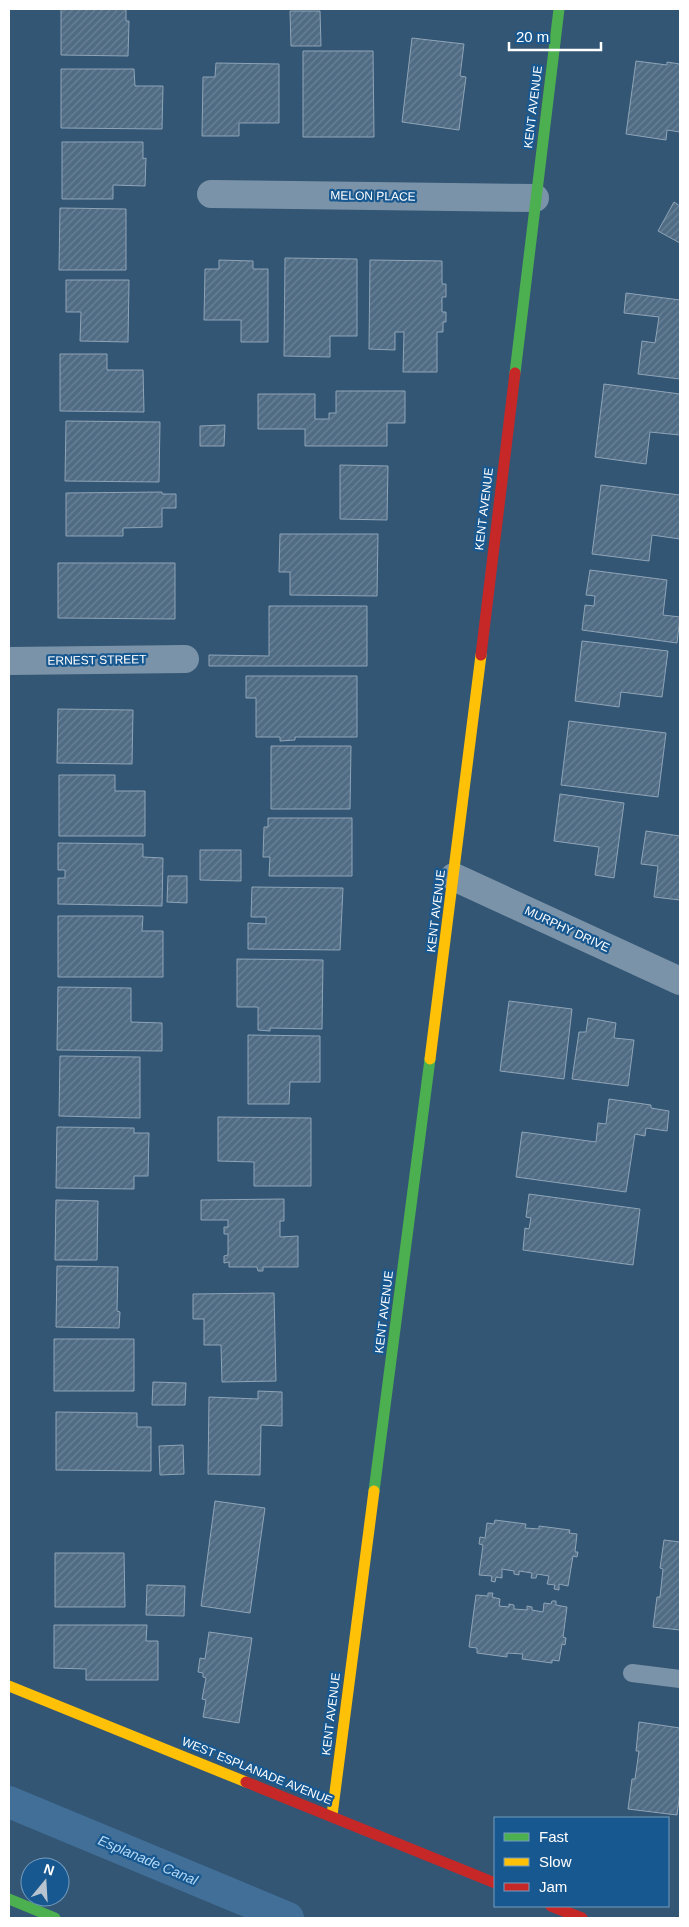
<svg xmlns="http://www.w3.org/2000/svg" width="689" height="1927" font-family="Helvetica,sans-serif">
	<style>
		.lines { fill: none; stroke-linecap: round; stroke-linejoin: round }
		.canal { stroke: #426f97; stroke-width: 32 }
		.building { fill: url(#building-hatch); stroke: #8fa4b6 }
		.lane { stroke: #7b93a8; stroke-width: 18 }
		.street { stroke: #7b93a8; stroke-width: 28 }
		.fast { stroke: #4caf50; stroke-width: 11 }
		.slow { stroke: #ffc107; stroke-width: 11 }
		.jam { stroke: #c62828; stroke-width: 11 }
		.labels { text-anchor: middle; stroke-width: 4.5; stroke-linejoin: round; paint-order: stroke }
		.street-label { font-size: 12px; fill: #fff; stroke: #185890 }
		.water-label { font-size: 14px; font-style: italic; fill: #b2d8f6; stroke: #185890 }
	</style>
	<defs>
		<pattern id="building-hatch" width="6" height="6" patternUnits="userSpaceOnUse" patternTransform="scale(1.25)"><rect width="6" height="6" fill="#506c85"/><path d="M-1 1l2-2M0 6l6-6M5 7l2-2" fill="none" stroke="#6a8297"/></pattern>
	</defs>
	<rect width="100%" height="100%" fill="#335675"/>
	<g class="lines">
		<!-- canal -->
		<path class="canal" d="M9,1802l279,116"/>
	</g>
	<!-- building -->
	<path class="building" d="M61,9h65v12h3l-1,35 -67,-1z
		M290,11h30l1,35h-30z
		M412,38l52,6 -4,32 6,1 -7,53 -57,-8z
		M303,51h70l1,86h-71z
		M636,61l31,4v-3l13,2v68l-13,-2 -1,10 -40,-6z
		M216,63l63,1v59h-40v13h-37l1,-59h12z
		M61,69h73l1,17h28l-1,43 -101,-1z
		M62,142h81v17l3,-1 -1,28 -32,-1v14h-51z
		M674,202l6,4v37l-22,-12z
		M60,208l66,1v61h-67z
		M285,258l72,1v77h-27v21l-46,-1z
		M219,260l34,1v8h15v73h-27v-22h-37l1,-51h14z
		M370,260l72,1v23h4v13h-4v15h4v10h-3v10h-6v40h-34l1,-40h-9v18l-26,-1z
		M66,280h63l-1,62 -48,-1 1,-29h-15z
		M626,293l54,7v79l-42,-5 4,-33 13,2 4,-26 -35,-4z
		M60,354h47v16h36l1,42 -84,-1z
		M604,384l76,10v41l-30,-3 -4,32 -51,-7z
		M336,391h69v32h-18v23h-82v-17h-47v-35h57v25h14v-6h7z
		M66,421l94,1 -1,60 -94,-1z
		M225,425l-1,21h-24v-20z
		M340,465l48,1 -1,54 -47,-1z
		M601,485l79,10v44l-28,-4 -3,26 -57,-7z
		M162,492v2h14v14h-14v19l-39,1v8h-57v-43z
		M280,534h98l-1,62 -87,-1v-23h-11z
		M58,563h117v56l-117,-1z
		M590,570l77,10 -4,35 17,2 -3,26 -95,-13 3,-25 9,1 1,-10 -9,-1z
		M269,606h98v60h-158v-11l60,1z
		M582,641l86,10 -6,46 -41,-5 -2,15 -44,-6z
		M246,676h111v61h-62v3l-15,1v-4h-24v-39h-10z
		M58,709l75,1 -1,54 -75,-1z
		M569,721l97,12 -8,64 -97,-12z
		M271,746h80l-1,63h-79z
		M59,775h56v16h30v45h-86z
		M560,794l64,9 -10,75 -19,-3 4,-28 -45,-6z
		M268,818h84v58h-83l1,-19h-7l1,-30h4z
		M646,831l34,5v64l-26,-3 4,-31 -17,-2z
		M58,843l85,1v13l20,1 -1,48 -104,-2v-26h7v-8h-7z
		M200,850h41v31l-41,-1z
		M168,876h19v27l-20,-1z
		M252,887l91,1 -3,62 -92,-1v-26l18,1v-7h-15z
		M58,916h85l-1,15h21v46h-105z
		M237,959l86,1 -1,69 -52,-1v3l-12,-1v-23h-21z
		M58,987l73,1v34l31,1v28l-105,-1z
		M509,1001l63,8 -8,70 -64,-8z
		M588,1018l28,5 -2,15 20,2 -6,46 -56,-7 7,-47h7z
		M248,1035l72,1v46h-30l-1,22h-41z
		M60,1056l80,1v61l-81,-2z
		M609,1099l42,6v3l18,3 -2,20 -21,-3 -1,8 -10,-2 -9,58 -110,-15 6,-45 74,10 2,-19 8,1z
		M218,1117l93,1v68h-57v-24l-36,-1z
		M57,1127l77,1v5h15l-1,43h-14v13l-78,-1z
		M529,1194l111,15 -7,56 -110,-15 2,-22 4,1 2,-11 -5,-1z
		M284,1199v22h-4v16l18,-1v31h-35v4h-5l-1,-4h-28v-5l-5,1v-7l4,-1v-21h-4v-7h4v-7h-27v-20z
		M56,1200l42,1 -1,59h-42z
		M57,1266l61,1 -1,44 3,1 -1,16 -63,-1z
		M274,1293l2,88 -54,1 -1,-37h-17v-26h-11v-25z
		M54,1339h80v52h-80z
		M153,1382l33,1 -1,22h-33z
		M258,1391l24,1v34l-21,-1 -1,50 -52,-1 1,-77 49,2z
		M56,1412l81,1v14h14v44l-95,-1z
		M183,1445l1,29 -24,1 -1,-29z
		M215,1501l50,7 -15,105 -49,-7z
		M495,1520l31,4 -1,4 14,1v-3l31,4 -1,3 8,1 -2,18h3l-1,5 -4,-1 -5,30 -9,-2v6l-5,-1 1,-4 -8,-1 2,-8 -12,-2 -1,4h-5l1,-5 -13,-2v4l-5,-1v-3l-12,-2v9l-6,-1 -1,5 -4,-1 1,-5 -13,-1 4,-30 -4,-1 1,-7 5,1 2,-15 7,1z
		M664,1540l16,2v88l-27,-3 4,-30h3l3,-28 -3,-1z
		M55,1553h69l1,54h-70z
		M147,1585l38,1 -1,30 -38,-1z
		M488,1593h5l-1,4 8,2 -1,7 10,1v-3l5,1v4l13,1v-4l5,1v3l11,2 1,-9 7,1 1,-3h4v4l11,2 -4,30 3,1 -1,7 -3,-1 -3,17 -7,-1v3l-30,-4 1,-5 -16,-1v4l-30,-4v-5l-8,-1 7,-52 12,1z
		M54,1625h93l-1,16h12v39h-72v-11l-32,-1z
		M209,1632l43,6 -13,85 -36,-6 3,-17 -4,-1 4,-21 -3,-1v-4l-5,-1 2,-14 5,1z
		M639,1722l41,6v64l-3,23 -49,-6 4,-30h3l4,-28h-3z"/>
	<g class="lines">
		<!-- lane -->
		<path class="lane" d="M632,1673l48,6"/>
		<!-- street -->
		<path class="street" d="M211,194l324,4
			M9,661l176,-2
			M454,877l226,104"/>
		<!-- fast -->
		<path class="fast" d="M515,373l44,-364
			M374,1491l56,-432
			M9,1899l46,19"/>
		<!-- slow -->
		<path class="slow" d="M430,1059l51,-404
			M9,1686l237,96
			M332,1815l42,-324"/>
		<!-- jam -->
		<path class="jam" d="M481,655l34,-282
			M246,1782l249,101
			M551,1906l31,12"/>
	</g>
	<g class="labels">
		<!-- street labels -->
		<g class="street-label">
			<text transform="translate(533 107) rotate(-83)" y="4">KENT AVENUE</text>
			<text transform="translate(373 196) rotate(1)" y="4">MELON PLACE</text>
			<text transform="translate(484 509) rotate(-83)" y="4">KENT AVENUE</text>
			<text transform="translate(97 660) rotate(-1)" y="4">ERNEST STREET</text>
			<text transform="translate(436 911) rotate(-83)" y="4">KENT AVENUE</text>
			<text transform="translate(567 929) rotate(25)" y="4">MURPHY DRIVE</text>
			<text transform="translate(384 1312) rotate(-83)" y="4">KENT AVENUE</text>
			<text transform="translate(331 1714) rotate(-83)" y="4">KENT AVENUE</text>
			<text transform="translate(257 1771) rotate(22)" y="4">WEST ESPLANADE AVENUE</text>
		</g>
		<!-- water labels -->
		<g class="water-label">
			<text transform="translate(148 1860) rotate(23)" y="5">Esplanade Canal</text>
		</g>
	</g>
	<!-- border -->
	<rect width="689" height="1927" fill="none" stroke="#ffffff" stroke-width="20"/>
	<!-- legend -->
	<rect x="494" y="1817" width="175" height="90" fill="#185890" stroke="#749bbc"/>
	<rect x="504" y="1833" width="25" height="8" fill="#4caf50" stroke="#749bbc"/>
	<text x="539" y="1842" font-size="15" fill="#ffffff">Fast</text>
	<rect x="504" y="1858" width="25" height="8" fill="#ffc107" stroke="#749bbc"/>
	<text x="539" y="1867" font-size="15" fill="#ffffff">Slow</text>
	<rect x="504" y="1883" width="25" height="8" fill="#c62828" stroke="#749bbc"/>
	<text x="539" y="1892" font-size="15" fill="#ffffff">Jam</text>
	<!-- north arrow -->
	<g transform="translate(45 1882) rotate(18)"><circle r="24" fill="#185890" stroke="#749bbc"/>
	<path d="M0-4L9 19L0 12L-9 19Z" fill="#b8c4cf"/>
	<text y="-8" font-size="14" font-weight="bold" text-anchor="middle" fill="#ffffff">N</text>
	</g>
	<!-- scale -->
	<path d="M509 42v8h92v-8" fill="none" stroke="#ffffff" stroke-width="2.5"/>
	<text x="516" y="42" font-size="15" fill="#ffffff" stroke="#185890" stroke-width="4" paint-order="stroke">20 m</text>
</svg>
